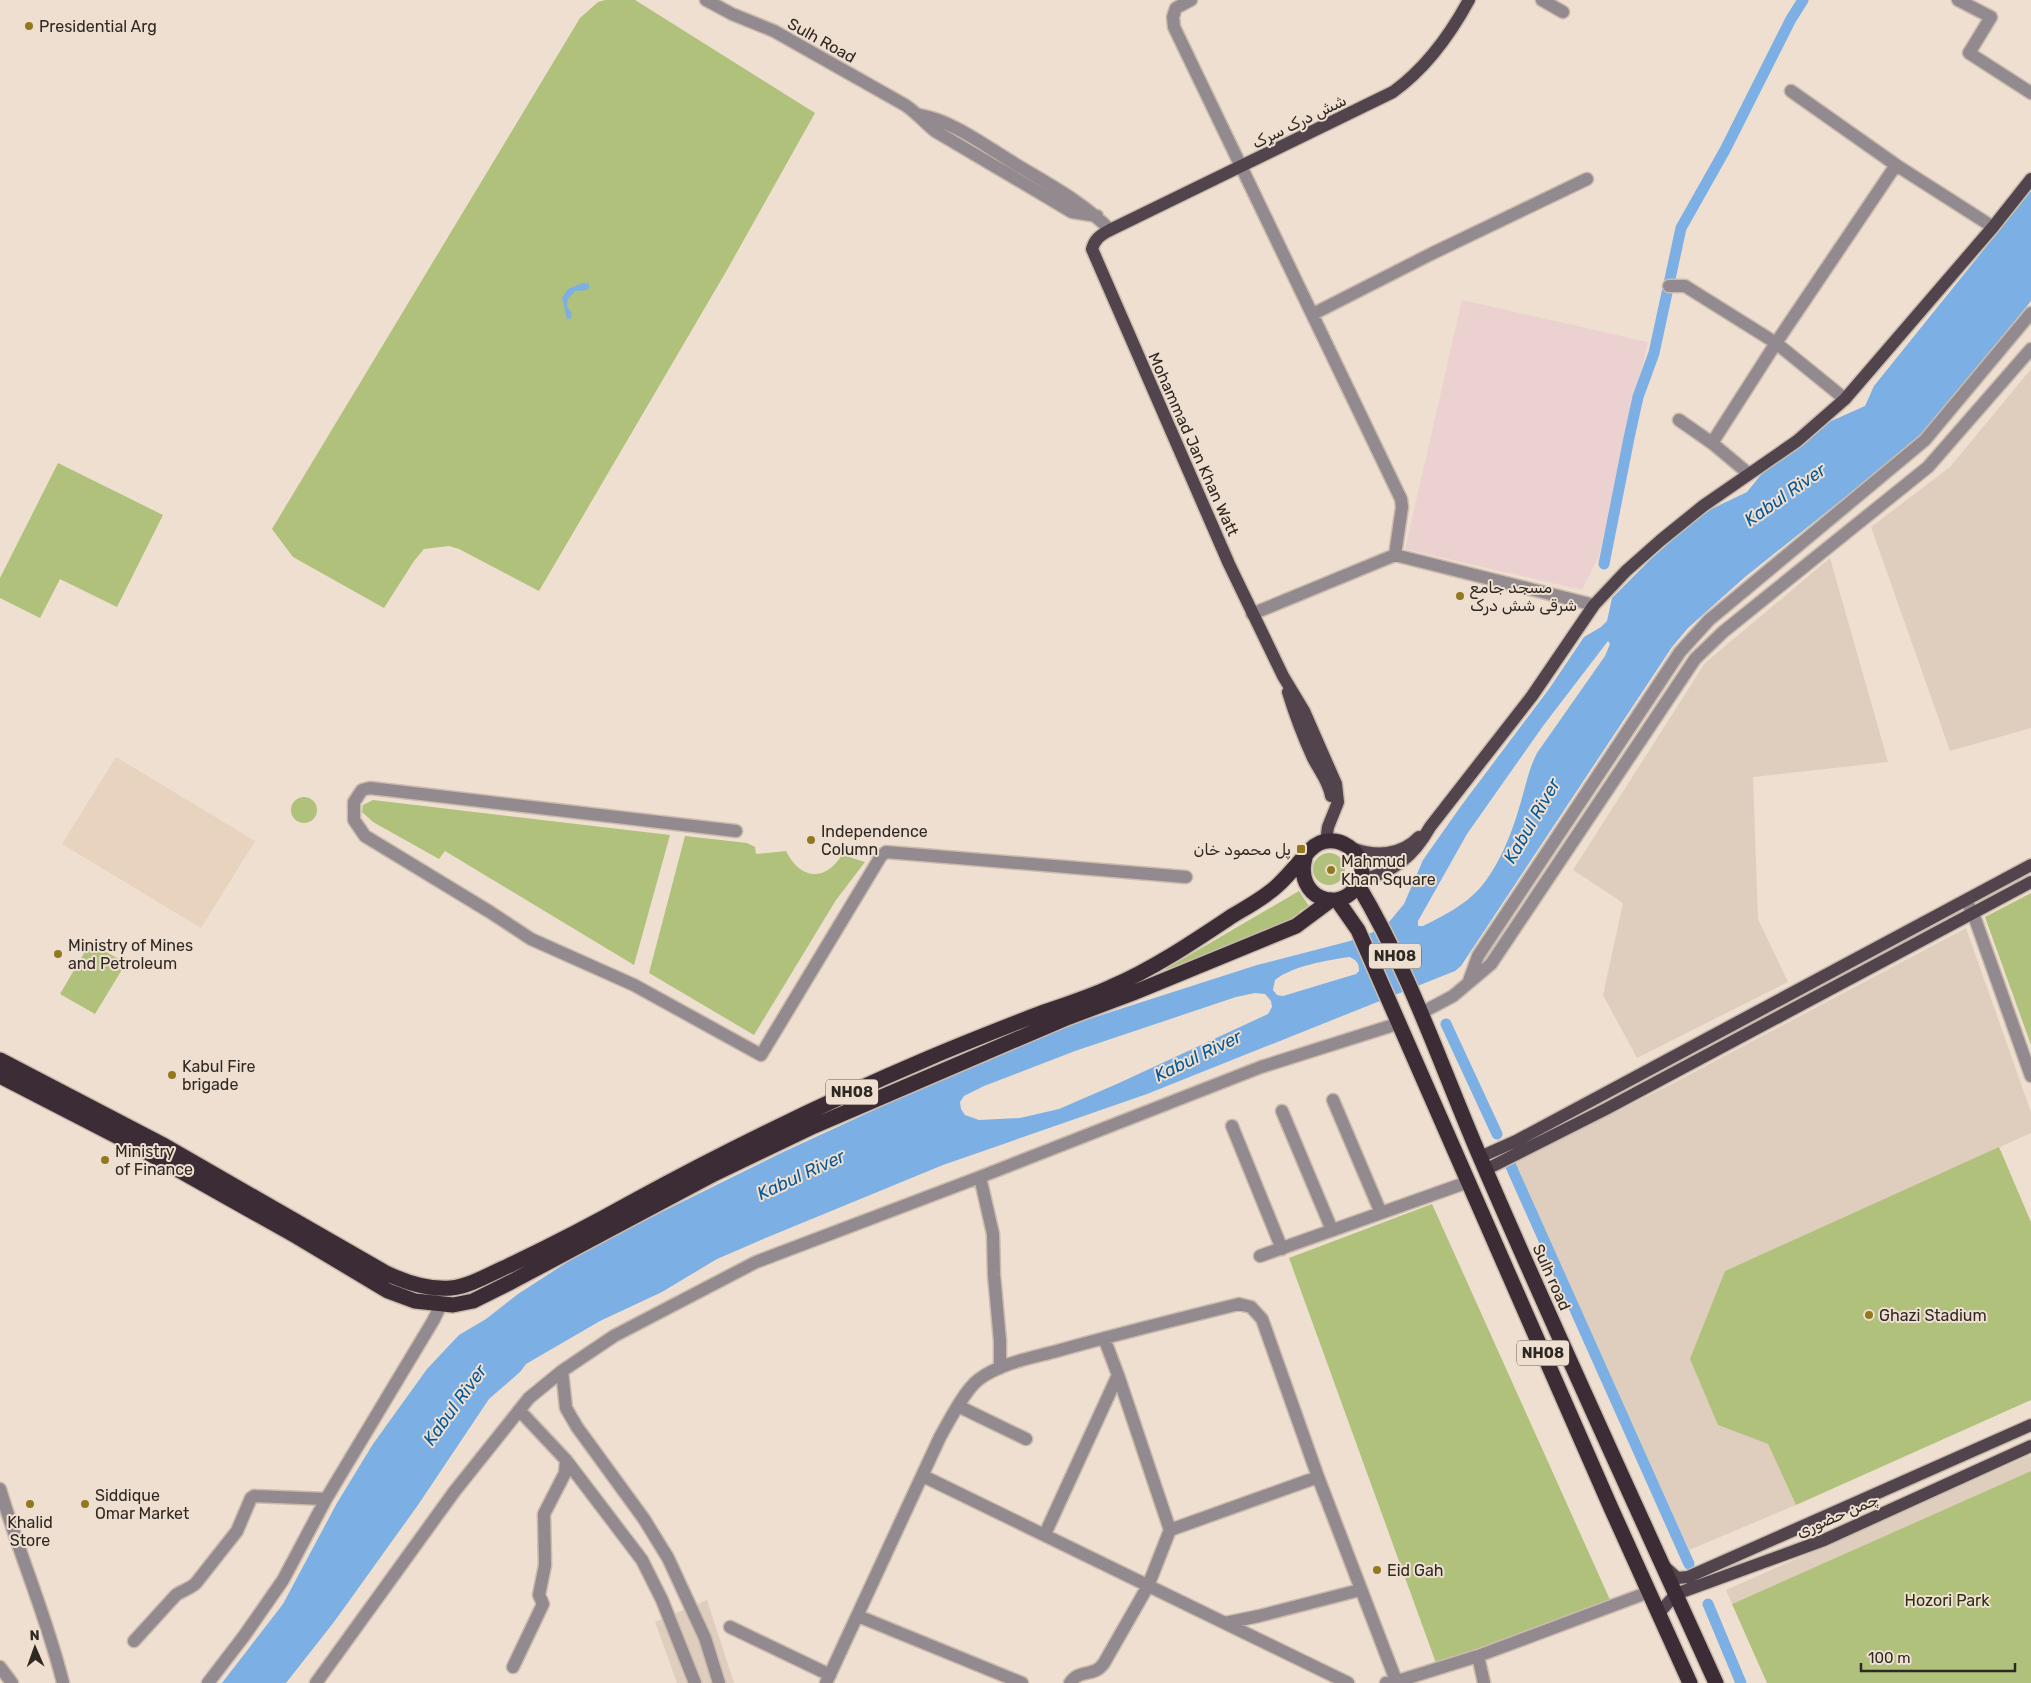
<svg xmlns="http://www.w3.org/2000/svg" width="2031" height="1683" font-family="Rubik,'Noto Sans Arabic',sans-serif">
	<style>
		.commercial { fill: #dfcebe }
		.built { fill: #e8d3be }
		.medical { fill: #ecd1d1 }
		.green { fill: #afc17b }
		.water { fill: #7cb0e5; fill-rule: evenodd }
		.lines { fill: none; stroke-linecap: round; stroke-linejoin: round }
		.canal { stroke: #7cb0e5; stroke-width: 11 }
		.minor-casing { stroke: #c9bbad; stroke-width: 15 }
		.major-casing { stroke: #c9bbad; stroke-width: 15 }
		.highway-casing { stroke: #c9bbad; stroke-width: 18 }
		.minor { stroke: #938a8f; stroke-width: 12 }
		.major { stroke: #52444c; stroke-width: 12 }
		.highway { stroke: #3c2c35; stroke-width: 15 }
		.poi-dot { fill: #92791f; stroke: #efdfd0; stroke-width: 2 }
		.labels { text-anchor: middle; stroke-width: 4; stroke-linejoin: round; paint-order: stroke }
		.shield { fill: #efdfd0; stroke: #696057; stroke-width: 1 }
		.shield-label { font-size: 15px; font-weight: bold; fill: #2f2923 }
		.poi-label { font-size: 16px; fill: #2f2923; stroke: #efdfd0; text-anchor: start }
		.street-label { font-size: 16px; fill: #2f2923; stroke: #efdfd0 }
		.park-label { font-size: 16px; fill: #293012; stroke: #efdfd0 }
		.water-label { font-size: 18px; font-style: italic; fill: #055998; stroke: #efdfd0 }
	</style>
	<rect width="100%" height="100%" fill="#efdfd0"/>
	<!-- commercial -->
	<path class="commercial" d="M2031,369v359l-81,23 -79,-224 79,-60z
		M1830,558l58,204 -135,15 5,142 30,63 -151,76 -34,-63 20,-92 -50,-33 132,-207z
		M1966,928l65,184v21l-306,138 -7,154 50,19 28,61 -107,45 -175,-388 154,-76z
		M2031,1455v16l-299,133 -6,-14z
		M707,1600l27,83h-57l-22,-61z"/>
	<!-- built -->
	<path class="built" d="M116,757l139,84 -54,87 -139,-84z"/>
	<!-- medical -->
	<path class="medical" d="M1462,300l186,42 -49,214 -17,34 -177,-41z"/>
	<!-- green -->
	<path class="green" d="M605,0h30l180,113 -88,157 -188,321 -80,-42 -10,-3 -25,3 -10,12 -30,47 -91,-51 -21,-28 308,-511 18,-16z
		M58,463l105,52 -46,92 -57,-28 -20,39 -40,-20v-20z
		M291 810a13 13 0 1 1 26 0a13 13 0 1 1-26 0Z
		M373,800l297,35 -36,130 -189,-114 -6,8 -66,-37 -11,-10 1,-7z
		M685,836l62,7 8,4 1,7 30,-3c14,28 38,32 56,4l23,7 -29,38 -82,135 -105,-62z
		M1313 869a16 16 0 1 1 32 0a16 16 0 1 1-32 0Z
		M1299,891l10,15 -10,6 3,7 -140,52z
		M2031,893v152l-46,-128z
		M90,943l36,20 -31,51 -35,-20z
		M1999,1147l32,75v178l-235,105 -28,-61 -50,-19 -28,-66 35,-88z
		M1432,1204l179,398 -175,61 -147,-405z
		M2031,1471v212h-264l-35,-79z"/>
	<!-- water -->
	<path class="water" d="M2031,191v110l-109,135 -177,141 -57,51 -16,19 -211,319 -6,5 -308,123 -204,71 -175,72 -51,22 -55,33 -62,29 -74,43 -6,8 -31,27 -71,106 -84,117 -48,61h-64l61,-79 54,-101 36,-59 54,-75 32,-34 27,-16 32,-25 71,-46 190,-94 106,-49 176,-77 196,-63 93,-24 23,-9 16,-10 15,-18 19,-44 38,-54 88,-117 35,-52 17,-10 6,-6 5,-23 39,-39 50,-45 46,-22 17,-21 65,-49 36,-16 9,-20zM1608,641l2,3 -5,12 -68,97c-9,17 -12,37 -18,55 -7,25 -21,60 -39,80 -15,17 -37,28 -57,38h-5v-5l49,-87 76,-108zM1350,957c7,4 9,6 9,14l-3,3 -73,22 -6,-1 -4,-5 2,-10c17,-14 53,-20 75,-23zM1255,993l10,1 6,7 1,6 -4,7 -149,69 -60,26 -39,9 -41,2 -14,-5 -4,-6 -1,-7 4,-6 20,-10 91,-35 161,-54z
		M583,283l6,1v4l-2,2 -12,1 -7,8 -1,7c3,5 7,8 3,13h-3l-5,-21 6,-9z"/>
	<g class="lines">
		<!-- canal -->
		<path class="canal" d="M1604,564l25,-126 9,-41 16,-44 27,-125 44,-78 66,-131 12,-19
			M1446,1024l51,110
			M1509,1162l180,402
			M1708,1604l33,79"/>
		<defs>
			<path id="minor" d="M706,0l26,14 42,17 131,74c12,8 20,18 30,26l137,81 25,4
				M1191,0l-15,8 -3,9 1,10 227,472 1,8 -7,48
				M1542,0l21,12
				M1958,0l33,17 -22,36 62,40
				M1791,91l105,74 97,62
				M919,115c32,5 65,30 93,47 34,21 70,39 98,68
				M1669,286h16l91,57 69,56
				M1313,314l118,-60 156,-75
				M1679,420l33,23 37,31
				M1712,443l64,-100 120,-178
				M1252,614l143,-59 199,50
				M736,831l-366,-43 -8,2 -8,12v18l11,16 125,76 41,27 103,46 127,70 120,-199 5,-4 300,25
				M1966,901l7,12 58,163
				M1469,981l9,-25 202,-304 29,-32 216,-180 106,-127
				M1421,1013l32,-17 38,-32 204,-305 28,-27 205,-165 103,-118
				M1333,1100l48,113
				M1282,1111l50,119
				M1232,1126l50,123
				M980,1177l13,57 1,41 6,66v27
				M1260,1256l208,-74
				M562,1371l4,37 11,19 67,92 24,39 37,80 14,45
				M958,1406l68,33
				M519,1410l47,50 76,100 20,40 33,83
				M923,1476l425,207
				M0,1489c19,65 47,128 63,194
				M1170,1530l148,-53
				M1045,1534l73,-159
				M858,1616l164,67
				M1225,1623l34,-7 101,-26
				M730,1627l100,48
				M134,1641l42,-46c7,-5 14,-6 20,-12l41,-52 14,-33 3,-2 72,3
				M1478,1656l6,27
				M0,1667l12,16
				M513,1667l30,-63 -4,-9 6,-30 -1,-51 21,-41 1,-13
				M208,1683l36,-47 39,-56 43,-81 107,-178 8,-16
				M316,1683l138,-191 75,-94 33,-27 52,-35 142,-74 224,-85 281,-110 139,-44
				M826,1683l114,-246c9,-16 25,-47 38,-57 22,-17 53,-22 79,-29 60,-17 121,-32 182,-47l12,3 11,12 56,158 79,206
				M1070,1683c10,-15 24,-5 34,-20l44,-77 22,-56 -52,-155 -14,-37
				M1386,1683l12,-2 80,-25 171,-64"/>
			<path id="major" d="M1288,692c7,23 15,44 25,66 6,12 16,24 18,38
				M1326,841l2,-14 10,-25 -2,-18 -32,-73 -21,-35 -54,-112 -137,-315c3,-11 9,-14 18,-19l283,-138c32,-23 57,-57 76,-92
				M1352,848c23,9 49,8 67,-11
				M1360,880c33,-7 54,-24 70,-53l102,-131 62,-91 32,-34 35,-31 42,-34 94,-65 48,-42 148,-172 38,-48
				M1480,1157l36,-16 515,-276
				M1485,1170l121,-61 425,-227
				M1665,1567l12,11 11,-1 343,-152
				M1658,1614l18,-20 148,-54 207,-94"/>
			<path id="highway" d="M1358,885c51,85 83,181 122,272 76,177 157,351 236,526
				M1337,900l21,30 253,578 79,175
				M0,1060l165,86 221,127c21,10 42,17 65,15 19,-2 39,-14 57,-22 42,-20 83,-41 124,-64 97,-53 196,-101 297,-144 35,-15 71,-29 107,-43 25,-9 51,-17 75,-28 42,-18 82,-45 121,-71 15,-9 32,-18 45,-30 12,-11 22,-24 33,-36 23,-25 65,5 48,34 -18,32 -64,13 -53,-26
				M0,1076l134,69 162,91 92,55 27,10 38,4 20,-4 40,-20 201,-107 100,-48 250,-107 69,-26 163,-67 35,-26"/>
		</defs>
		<!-- minor casing -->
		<use href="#minor" class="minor-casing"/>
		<!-- major casing -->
		<use href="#major" class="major-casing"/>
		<!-- highway casing -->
		<use href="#highway" class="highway-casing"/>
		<!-- minor -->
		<use href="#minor" class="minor"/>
		<!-- major -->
		<use href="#major" class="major"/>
		<!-- highway -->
		<use href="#highway" class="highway"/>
	</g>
	<!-- markers -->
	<g class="poi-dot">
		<circle cx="29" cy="26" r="5"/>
		<circle cx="1460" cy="596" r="5"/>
		<circle cx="811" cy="840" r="5"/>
		<rect x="1296" y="844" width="10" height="10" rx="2.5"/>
		<circle cx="1331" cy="870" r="5"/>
		<circle cx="58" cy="954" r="5"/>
		<circle cx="172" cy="1075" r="5"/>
		<circle cx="105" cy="1160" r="5"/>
		<circle cx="1869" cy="1315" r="5"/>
		<circle cx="30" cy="1504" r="5"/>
		<circle cx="85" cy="1504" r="5"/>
		<circle cx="1377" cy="1570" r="5"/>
	</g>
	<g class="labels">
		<!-- shield labels -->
		<g class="shield">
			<rect x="1369" y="943.5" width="52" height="25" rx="4"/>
			<rect x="826" y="1079.5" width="52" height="25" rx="4"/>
			<rect x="1517" y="1340.5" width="52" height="25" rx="4"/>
		</g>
		<g class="shield-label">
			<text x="1395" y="961">NH08</text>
			<text x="852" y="1097">NH08</text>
			<text x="1543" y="1358">NH08</text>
		</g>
		<!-- poi labels -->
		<g class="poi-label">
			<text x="39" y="32">Presidential Arg</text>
			<text x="1470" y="593">مسجد جامع<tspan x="1470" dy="18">شرقی شش درک</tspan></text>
			<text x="821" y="837">Independence<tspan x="821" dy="18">Column</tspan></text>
			<text x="1291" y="855" text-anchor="end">پل محمود خان</text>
			<text x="1341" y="867">Mahmud<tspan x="1341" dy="18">Khan Square</tspan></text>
			<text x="68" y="951">Ministry of Mines<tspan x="68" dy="18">and Petroleum</tspan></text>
			<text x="182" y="1072">Kabul Fire<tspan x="182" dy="18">brigade</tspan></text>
			<text x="115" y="1157">Ministry<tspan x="115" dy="18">of Finance</tspan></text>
			<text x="1879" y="1321">Ghazi Stadium</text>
			<text x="95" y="1501">Siddique<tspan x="95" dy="18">Omar Market</tspan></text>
			<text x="30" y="1528" text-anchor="middle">Khalid<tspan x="30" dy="18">Store</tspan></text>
			<text x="1387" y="1576">Eid Gah</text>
		</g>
		<!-- street labels -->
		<g class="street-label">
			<text transform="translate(822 40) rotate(29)" y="6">Sulh Road</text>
			<text transform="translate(1299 121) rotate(-26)" y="6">شش درک سړک</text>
			<text transform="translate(1194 444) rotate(66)" y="6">Mohammad Jan Khan Watt</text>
			<text transform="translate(1552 1277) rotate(66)" y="6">Sulh road</text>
			<text transform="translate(1837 1515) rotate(-23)" y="6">چمن حضوری</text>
		</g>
		<!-- park labels -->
		<g class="park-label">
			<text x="1947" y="1606">Hozori Park</text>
		</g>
		<!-- water labels -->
		<g class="water-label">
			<text transform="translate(1785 495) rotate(-35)" y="6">Kabul River</text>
			<text transform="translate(1532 821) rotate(-60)" y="6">Kabul River</text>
			<text transform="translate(1198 1056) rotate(-26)" y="6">Kabul River</text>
			<text transform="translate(801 1175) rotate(-25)" y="6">Kabul River</text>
			<text transform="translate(455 1405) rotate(-54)" y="6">Kabul River</text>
		</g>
	</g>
	<!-- north arrow -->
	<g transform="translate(35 1648) rotate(358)" stroke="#efdfd0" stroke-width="4" paint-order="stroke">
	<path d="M0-4L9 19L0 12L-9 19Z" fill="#2f2923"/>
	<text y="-8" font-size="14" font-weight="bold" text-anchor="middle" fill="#2f2923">N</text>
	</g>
	<!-- scale -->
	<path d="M1861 1663v8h154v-8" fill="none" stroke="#2f2923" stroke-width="2.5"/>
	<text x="1868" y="1663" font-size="15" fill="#2f2923" stroke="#efdfd0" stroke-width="4" paint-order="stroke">100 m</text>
</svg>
